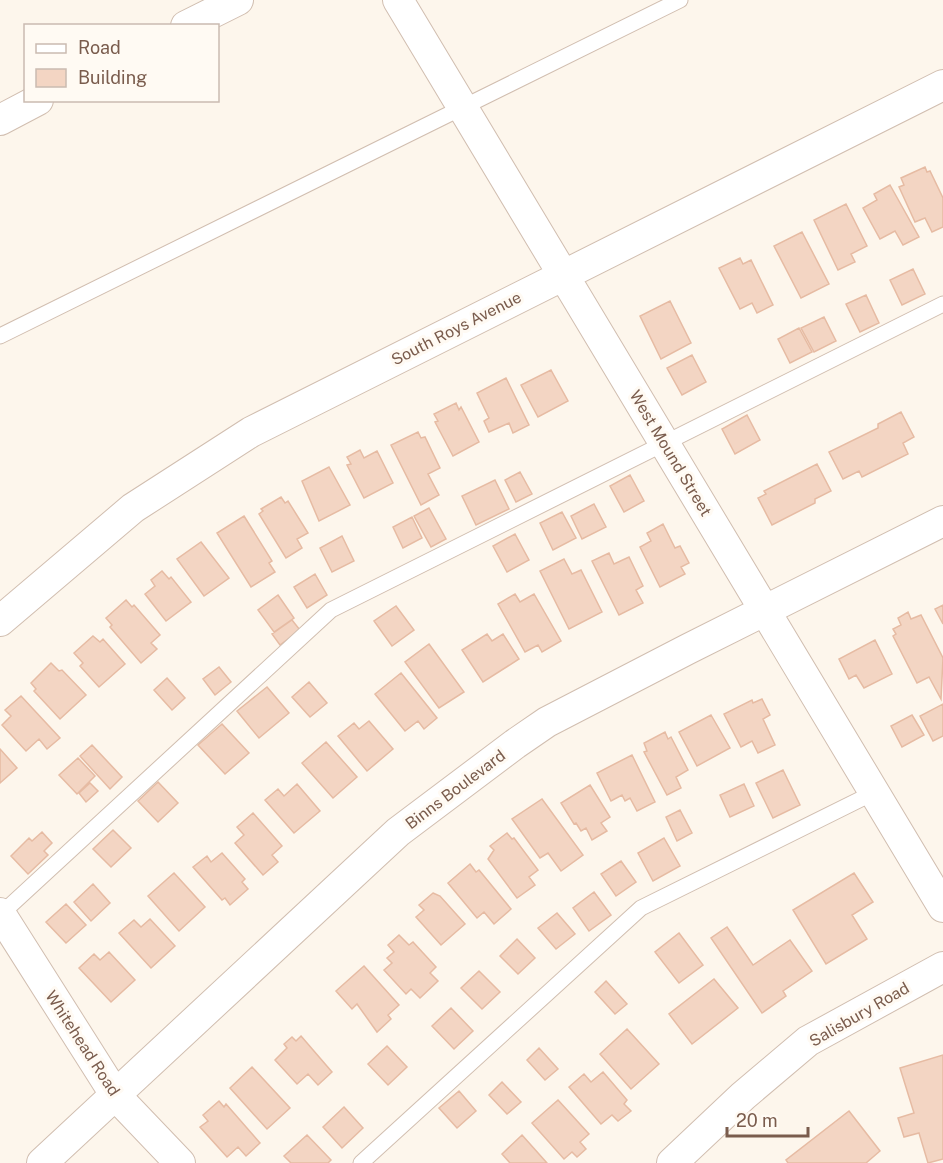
<svg xmlns="http://www.w3.org/2000/svg" width="943" height="1163" font-family="'Public Sans',sans-serif">
	<style>
		.building { fill: #f3d5c3; stroke: #e6bba3; stroke-width: 1.5 }
		.lines { fill: none; stroke-linecap: round; stroke-linejoin: round }
		.service-casing { stroke: #d1beb0; stroke-width: 17 }
		.minor-casing { stroke: #d1beb0; stroke-width: 32 }
		.service { stroke: #fff; stroke-width: 15 }
		.minor { stroke: #fff; stroke-width: 30 }
		.labels { text-anchor: middle; stroke-width: 6; stroke-linejoin: round; paint-order: stroke }
		.street-label { font-size: 16px; fill: #7a5c4d; stroke: #fffaf3 }
	</style>
	<rect width="100%" height="100%" fill="#fdf6ec"/>
	<!-- building -->
	<path class="building" d="M925,167l2,5 3,-1 13,27v29l-11,5 -7,-14 -10,4 -16,-35 5,-2 -3,-7z
		M890,185l29,52 -16,8 -8,-14 -15,8 -17,-31 14,-8 -3,-6z
		M846,204l21,42 -16,8 4,8 -17,8 -24,-50z
		M802,232l27,52 -28,14 -27,-52z
		M740,258l3,6 8,-4 22,45 -16,8 -5,-10 -12,6 -21,-41z
		M913,269l12,25 -23,11 -12,-25z
		M866,295l13,28 -19,9 -14,-28z
		M670,301l21,42 -30,16 -21,-43z
		M824,317l12,24 -22,11 -13,-24z
		M799,328l13,24 -22,11 -12,-24z
		M692,355l14,27 -24,13 -15,-27z
		M551,370l17,31 -30,16 -17,-32z
		M506,378l23,47 -16,8 -4,-10 -20,9 -5,-11 5,-3 -12,-25z
		M456,403l3,7 2,-3 18,35 -26,14 -18,-34 3,-1 -4,-7z
		M901,412l13,25 -11,6 5,11 -46,23 -3,-6 -16,8 -14,-27 49,-24v-4z
		M747,415l13,25 -25,14 -13,-25z
		M418,432l3,6 4,-1 15,31 -12,6 11,21 -18,10 -30,-60z
		M360,450l4,8 13,-7 16,32 -29,15 -17,-33 4,-1 -4,-7z
		M817,464l14,27 -16,8v4l-43,22 -14,-27 8,-4 -2,-3z
		M329,467l21,38 -31,16 -17,-40z
		M520,472l12,22 -16,8 -11,-22z
		M630,475l14,26 -20,11 -14,-26z
		M495,480l14,29 -33,16 -14,-29z
		M281,497l4,6 3,-2 20,32 -11,6 5,9 -16,10 -27,-44 4,-3 -2,-2z
		M594,504l12,23 -24,12 -11,-23z
		M429,508l17,31 -15,8 -17,-31z
		M562,512l14,26 -23,12 -13,-27z
		M244,516l28,45 -3,2 6,9 -24,15 -34,-54z
		M412,517l10,21 -19,10 -10,-21z
		M663,524l12,24 5,-2 9,17 -8,4 4,7 -25,13 -20,-40 11,-6 -4,-8z
		M515,534l14,26 -22,12 -14,-26z
		M342,536l12,25 -22,11 -12,-24z
		M201,542l28,36 -25,18 -27,-37z
		M609,553l5,11 15,-7 14,29 -7,4 7,13 -24,12 -27,-54z
		M564,559l8,15 9,-4 21,42 -33,17 -29,-58z
		M162,571l7,8 2,-2 20,25 -25,19 -21,-27 10,-8 -4,-6z
		M315,574l12,21 -20,13 -13,-21z
		M515,594l5,8 14,-8 27,47 -19,11 -4,-7 -13,7 -27,-48z
		M278,595l16,23 -20,14 -16,-22z
		M126,600l6,7 2,-2 26,30 -9,8 6,6 -16,14 -31,-36 2,-2 -6,-7z
		M943,605v19l-8,-15z
		M396,606l18,24 -22,16 -18,-25z
		M908,612l3,7 10,-4 22,43 -2,41 -12,-22 -12,6 -24,-47 3,-2 -3,-5 8,-4 -3,-7z
		M292,620l8,10 -20,15 -8,-11z
		M487,634l5,7 11,-7 16,25 -36,23 -21,-32z
		M93,636l7,6 3,-3 22,25 -26,23 -19,-21 3,-3 -9,-10z
		M875,640l17,34 -28,14 -8,-13 -7,4 -10,-20z
		M429,644l35,48 -25,16 -34,-46z
		M51,663l8,8 3,-1 24,25 -26,24 -26,-28 2,-2 -5,-6z
		M219,667l12,15 -16,13 -12,-16z
		M401,673l36,45 -13,11 -6,-8 -13,10 -30,-37z
		M167,678l18,20 -13,12 -18,-20z
		M309,682l18,21 -17,14 -18,-20z
		M267,687l22,26 -30,25 -22,-27z
		M21,696l39,42 -13,11 -8,-10 -13,12 -24,-26 9,-9 -6,-6z
		M762,699l8,16 -7,4 12,26 -17,8 -6,-12 -11,6 -17,-33 28,-14 1,3z
		M943,704v32l-10,5 -13,-25z
		M711,715l19,33 -33,18 -18,-34z
		M912,715l12,20 -22,12 -11,-21z
		M369,721l24,28 -26,22 -29,-35 16,-13 5,6z
		M222,724l27,29 -24,21 -27,-29z
		M665,732l3,7 3,-2 17,33 -12,7 5,11 -14,7 -23,-43 3,-1 -3,-8z
		M326,742l31,35 -24,21 -31,-35z
		M92,745l30,32 -12,12 -30,-33z
		M0,749l17,19 -17,15z
		M632,755l23,47 -18,9 -7,-13 -5,3 -3,-6 -11,6 -14,-28z
		M78,758l17,18 -18,18 -18,-19z
		M783,770l17,35 -27,13 -17,-35z
		M158,782l20,21 -20,19 -20,-21z
		M90,783l8,8 -12,11 -7,-9z
		M297,784l23,27 -26,22 -29,-33 13,-11 6,7z
		M744,784l10,22 -24,11 -10,-22z
		M590,785l20,32 -9,6 6,8 -15,9 -6,-12 -5,3 -5,-8 -2,1 -13,-21z
		M542,799l41,56 -22,16 -13,-18 -8,5 -28,-39z
		M680,810l12,23 -15,8 -11,-24z
		M253,813l29,33 -10,9 6,7 -15,13 -28,-32 9,-8 -7,-8z
		M113,830l18,18 -20,19 -18,-18z
		M42,832l10,11 -8,8 4,4 -20,19 -17,-18 18,-18 3,3z
		M507,833l5,6 2,-1 24,32 -9,7 6,8 -18,13 -29,-39 6,-9 -4,-4z
		M664,838l16,28 -27,15 -15,-28z
		M222,853l23,26 -3,3 6,7 -18,16 -5,-7 -3,2 -29,-33 14,-11 4,6z
		M621,861l15,21 -20,14 -15,-22z
		M470,864l6,8 3,-2 32,39 -17,15 -10,-12 -7,6 -29,-35z
		M174,873l31,34 -26,24 -31,-35z
		M854,873l19,29 -21,13 15,24 -41,25 -33,-54z
		M93,884l17,19 -19,18 -17,-19z
		M594,892l17,23 -22,16 -16,-23z
		M433,893l7,3 25,28 -24,21 -25,-28 8,-7 -5,-5z
		M66,904l20,21 -20,18 -20,-21z
		M557,913l18,21 -19,15 -18,-21z
		M150,919l25,27 -24,22 -32,-35 15,-13 7,7z
		M727,927l26,38 37,-25 22,31 -29,20 3,5 -24,17 -51,-75z
		M679,933l24,32 -24,18 -24,-31z
		M399,935l10,10 4,-3 23,25 -6,6 8,8 -18,17 -9,-9 -5,5 -22,-24 8,-7 -5,-5 7,-6 -6,-7z
		M517,939l18,19 -17,16 -18,-18z
		M109,952l26,28 -24,22 -32,-34 15,-14 6,6z
		M364,966l35,39 -11,10 3,4 -14,13 -20,-28 -5,5 -16,-18z
		M479,971l21,21 -18,17 -21,-21z
		M714,979l24,29 -46,36 -23,-30z
		M606,981l21,23 -12,10 -20,-22z
		M451,1008l22,23 -19,18 -22,-23z
		M627,1029l32,35 -28,25 -31,-35z
		M301,1036l31,36 -14,13 -10,-11 -11,10 -22,-24 12,-12 -3,-4 8,-7 4,4z
		M387,1046l20,21 -19,18 -20,-21z
		M539,1048l19,21 -13,11 -18,-20z
		M943,1055v104l-15,4 -9,-30 -15,4 -6,-19 16,-5 -14,-45z
		M252,1067l38,41 -23,21 -37,-41z
		M603,1072l24,28 -3,4 7,7 -13,10 -6,-6 -11,9 -32,-37 15,-13 7,8z
		M502,1082l19,20 -14,12 -18,-19z
		M459,1091l17,20 -19,17 -18,-20z
		M558,1100l31,34 -9,8 6,7 -9,8 -5,-5 -8,7 -32,-36z
		M219,1101l5,6 2,-3 34,39 -14,13 -8,-9 -11,10 -27,-30 8,-6 -5,-6z
		M344,1107l19,21 -21,20 -19,-21z
		M849,1111l31,40 -14,12h-78l-2,-3z
		M307,1135l24,25 -3,3h-37l-7,-7z
		M522,1135l25,28h-37l-8,-9z"/>
	<g class="lines">
		<defs>
			<path id="service" d="M0,336l680,-336
				M0,915l331,-305 612,-306
				M361,1163l280,-255 234,-116"/>
			<path id="minor" d="M398,0l545,907
				M186,26l52,-26
				M0,120l38,-20
				M0,621l133,-113 118,-76 692,-347
				M0,913l116,183 64,67
				M42,1163l356,-331 117,-88 32,-22 141,-73 255,-128
				M672,1163l71,-67 65,-55 135,-74"/>
		</defs>
		<!-- service casing -->
		<use href="#service" class="service-casing"/>
		<!-- minor casing -->
		<use href="#minor" class="minor-casing"/>
		<!-- service -->
		<use href="#service" class="service"/>
		<!-- minor -->
		<use href="#minor" class="minor"/>
	</g>
	<g class="labels">
		<!-- street labels -->
		<g class="street-label">
			<text transform="translate(456 328) rotate(-27)" y="6">South Roys Avenue</text>
			<text transform="translate(671 453) rotate(59)" y="6">West Mound Street</text>
			<text transform="translate(455 789) rotate(-37)" y="6">Binns Boulevard</text>
			<text transform="translate(859 1014) rotate(-30)" y="6">Salisbury Road</text>
			<text transform="translate(83 1043) rotate(57)" y="6">Whitehead Road</text>
		</g>
	</g>
	<!-- legend -->
	<rect x="24" y="24" width="195" height="78" fill="#fffaf3" stroke="#cabbb1" stroke-width="1.5"/>
	<rect x="36" y="44" width="30" height="9" fill="#ffffff" stroke="#cabbb1" stroke-width="1.5"/>
	<text x="78" y="54" font-size="18" fill="#7a5c4d">Road</text>
	<rect x="36" y="69" width="30" height="18" fill="#f3d5c3" stroke="#cabbb1" stroke-width="1.5"/>
	<text x="78" y="84" font-size="18" fill="#7a5c4d">Building</text>
	<!-- scale -->
	<path d="M727 1127v9h81v-9" fill="none" stroke="#7a5c4d" stroke-width="3"/>
	<text x="736" y="1127" font-size="18" fill="#7a5c4d" stroke="#fffaf3" stroke-width="4.5" paint-order="stroke">20 m</text>
</svg>
